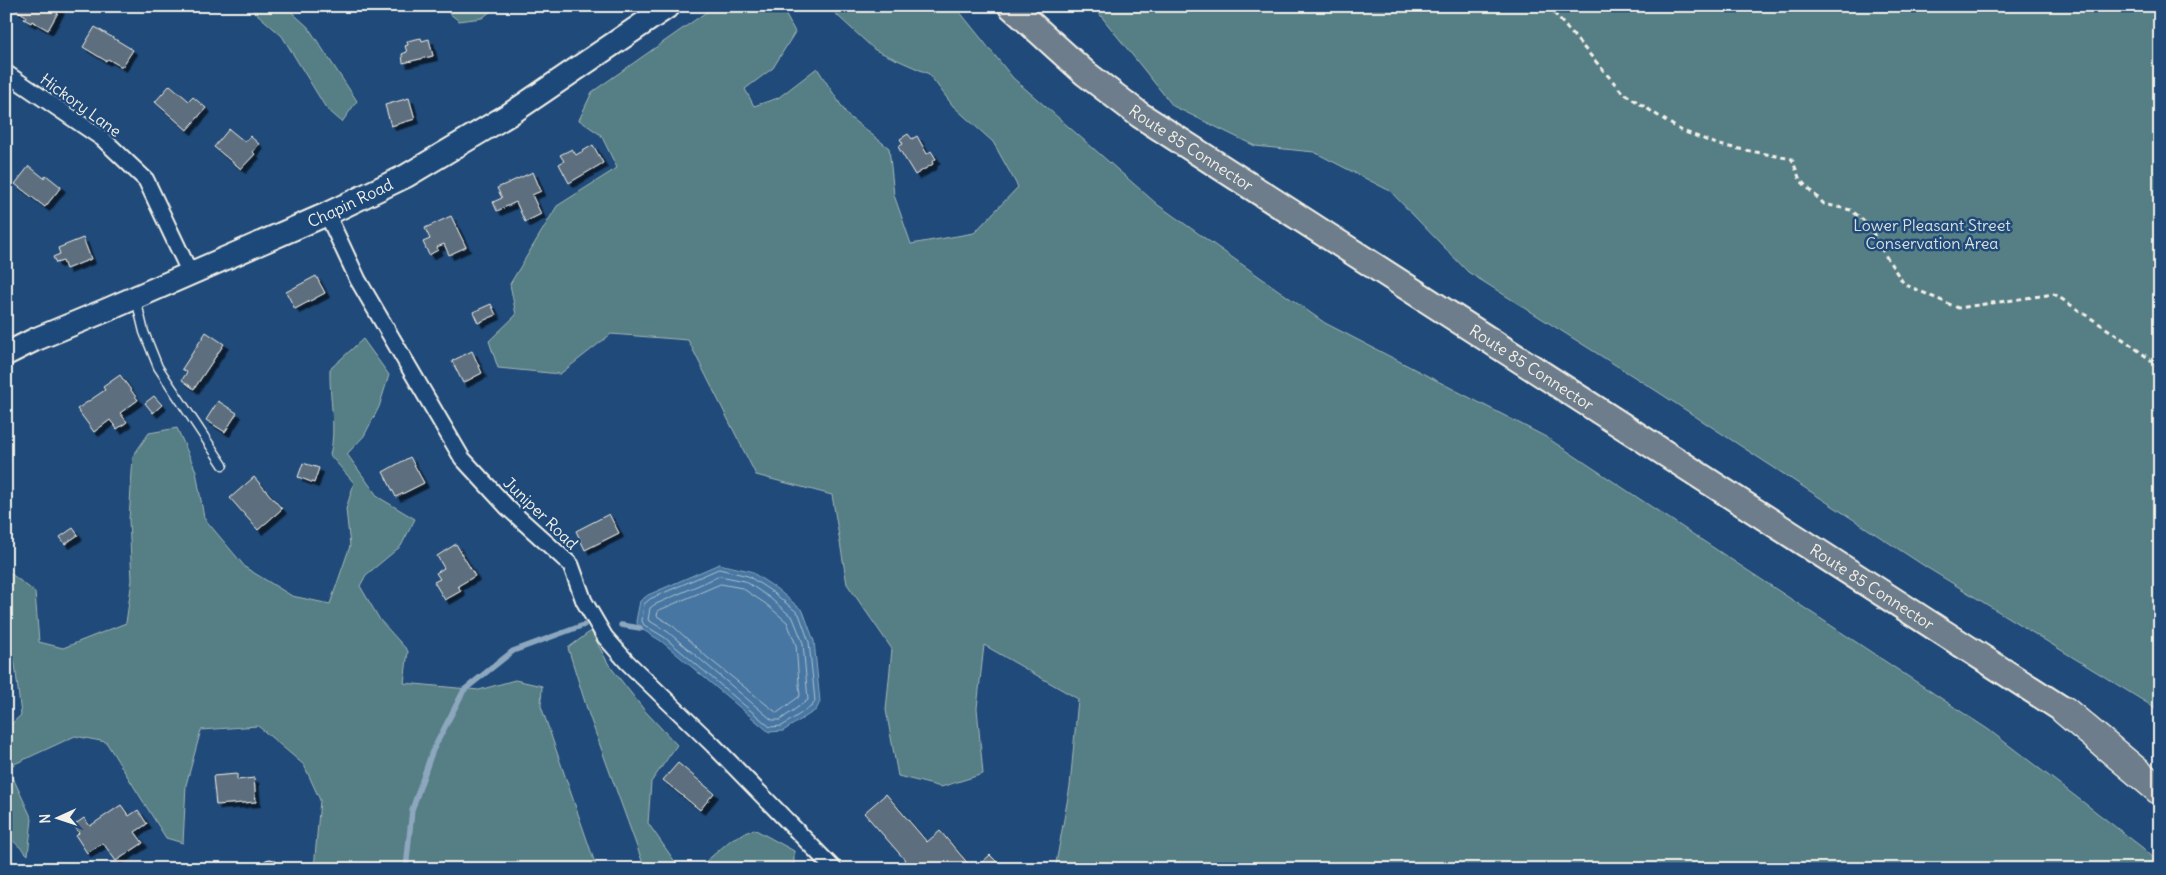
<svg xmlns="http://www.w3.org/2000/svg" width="2166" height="875" font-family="Delius,sans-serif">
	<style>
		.green { fill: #577e85; stroke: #a6b8b6 }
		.water { fill: #4676a2; stroke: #8ca7be }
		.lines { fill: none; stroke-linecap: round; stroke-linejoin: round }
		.shore { stroke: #aec0cc; stroke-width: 1 }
		.stream { stroke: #8ca7be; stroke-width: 5.5 }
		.building { fill: #5d6e7e; stroke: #f4f1e8; filter: url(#shadow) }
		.lane-casing { stroke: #f4f1e8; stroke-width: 11 }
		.street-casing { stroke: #f4f1e8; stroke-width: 19 }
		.secondary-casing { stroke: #f4f1e8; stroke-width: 26 }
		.primary-casing { stroke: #f4f1e8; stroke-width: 29 }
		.highway-casing { stroke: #f4f1e8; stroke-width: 31 }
		.path { stroke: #f4f1e8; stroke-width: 3; stroke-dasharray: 5 4; stroke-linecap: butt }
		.lane { stroke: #1f4a7a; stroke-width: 8 }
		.street { stroke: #1f4a7a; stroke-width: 15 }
		.secondary { stroke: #1f4a7a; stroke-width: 22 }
		.primary { stroke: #6d7d8c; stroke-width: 25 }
		.highway { stroke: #6d7d8c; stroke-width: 28 }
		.labels { text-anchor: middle; stroke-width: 5; stroke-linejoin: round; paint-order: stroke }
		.street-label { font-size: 16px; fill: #f4f1e8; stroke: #1f4a7a }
		.park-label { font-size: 16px; fill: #dce0d9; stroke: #1f4a7a }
	</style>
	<defs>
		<filter id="shadow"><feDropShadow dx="4.5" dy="4.5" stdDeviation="0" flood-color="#0009"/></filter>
	</defs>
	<rect width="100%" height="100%" fill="#1f4a7a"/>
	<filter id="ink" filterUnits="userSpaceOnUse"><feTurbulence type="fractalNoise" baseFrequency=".02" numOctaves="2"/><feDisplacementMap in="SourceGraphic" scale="10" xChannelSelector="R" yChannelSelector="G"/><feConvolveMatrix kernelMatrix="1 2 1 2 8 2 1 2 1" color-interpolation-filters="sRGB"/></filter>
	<g filter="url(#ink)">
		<!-- green -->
		<path class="green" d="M248,6h37l23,21 49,74 -15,21 -16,-14 -44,-72z
			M440,6h58l-16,12 -23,3z
			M715,6h66l14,26 -22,36 -28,21 9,17 24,-8 39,-30 31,48 41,32 5,47 17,49 63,-11 44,-46 -25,-45 -40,-36 -24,-32 -54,-24 -48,-44h128l58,72 145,127 167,118 221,114 443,293 154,118 17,16v5h-1105l15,-83 8,-87 -94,-54 -7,63 6,66 -42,13 -43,-11 -12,-66 6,-61 -45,-65 -15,-89 -76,-20 -68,-135 -77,-6 -51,40 -62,-6 -9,-27 27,-26 -6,-31 47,-78 60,-38 -16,-33 -22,-15 13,-28z
			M1093,6h1067v705l-234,-144 -271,-177 -187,-118 -78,-81 -76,-39 -59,-6 -82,-40z
			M363,339l26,36 -10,32 -15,29 -17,18 31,43 37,22 -14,27 -35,29 -6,11 20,34 28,31 -4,32 75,7 36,-10 27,6 -1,20 56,163h-283l6,-69 -16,-35 -46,-39 -57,4 -15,55 -3,58 -17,-5 -60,-96 -31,-6 -67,31 24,52 -4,36 -22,-21v-105l15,-14 -6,-51 -9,-13v-81l29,22 4,50 24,6 63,-25 6,-43 -3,-60 4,-64 16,-23 28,-5 19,43 8,47 42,50 46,28 38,8 20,-58 -4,-37 8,-26 -24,-28c7,-27 -1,-57 0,-86z
			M591,631l18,34 36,46 32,34 -26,37 -3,41 32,46h-35l-56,-154 -21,-67z
			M754,829l40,22v18h-97l35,-30z"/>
		<!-- water -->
		<path class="water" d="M719,564l31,7 27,18 26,22 11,30 6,61 -4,8 -33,21 -14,1 -108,-91 -21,-13 -4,-7 4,-20 8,-6z"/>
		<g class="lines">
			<!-- shore -->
			<path class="shore" d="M719,569l29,7 26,17 25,21 10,28 6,59 -3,5 -30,20 -12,1 -106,-90 -20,-12 -2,-4 2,-17 6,-5z
				M720,576l25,5 25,17 23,20 10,25 5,57 -28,20h-8l-104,-88 -20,-12 2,-12 4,-3z
				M721,584l21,4 24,16 21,18 9,23 4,51 -23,17 -69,-55 -35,-32 -16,-10 1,-5z"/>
			<!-- stream -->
			<path class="stream" d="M621,625l19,3
				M406,869l6,-59 20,-58 32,-62 49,-39 71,-26"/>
		</g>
		<!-- building -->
		<path class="building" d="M17,6h38l5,3 -12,21 -16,-9 -1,2 -7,-4 2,-3 -11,-7z
			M95,27l38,23 -11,17 -14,-8 -2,2 -23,-14z
			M421,38l1,3 7,-2 4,17 -30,7 -1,-9 5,-2 -2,-6 3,-1 -1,-4z
			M170,85l19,16 4,-4 13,11 -19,22 -32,-28z
			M409,98l6,21 -24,7 -6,-21z
			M229,129l16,13 5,-6 9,8 -6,8 2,2 -14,15 -27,-22z
			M908,134l4,5 5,-3 10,18 4,-3 5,8 -4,3 1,2 -18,11 -17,-28 5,-3 -3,-5z
			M593,145l10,18 -34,20 -10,-19 5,-3 -4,-6 12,-6 4,6z
			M29,166l15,12 2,-3 15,12 -16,20 -30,-23z
			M533,172l8,19 -9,4 9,19 -16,8 -9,-20 -19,9 -4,-9 9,-4 -5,-10z
			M451,216l15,31 -17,8 -5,-11 -7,3 1,3 -9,5 -6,-13 7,-3 -5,-11z
			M83,238l8,21 -25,10 -3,-8 -7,2 -3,-6 7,-3 -2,-6z
			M316,276l9,17 -30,16 -9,-17z
			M491,304l5,11 -18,8 -5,-11z
			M206,332l18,12 -30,45 -12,-9 5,-8 -5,-3z
			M472,351l10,22 -19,10 -11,-22z
			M120,375l18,25 -18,13 7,9 -10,7 -7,-9 -16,12 -17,-23 28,-19 -2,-3z
			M154,396l8,9 -9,8 -8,-10z
			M218,401l19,12 -12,19 -19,-12z
			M410,457l14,26 -28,14 -13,-25z
			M303,463l16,5 -5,15 -16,-6z
			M254,477l28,32 -24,21 -28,-32z
			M609,514l10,19 -34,17 -9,-19z
			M73,528l5,7 -13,9 -5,-7z
			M456,544l19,32 -17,10 3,5 -16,9 -11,-18 6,-3 -4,-6 8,-5 -7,-12z
			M678,763l36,30 -14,17 -37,-30z
			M237,774v6l17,-2 2,24 -40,3 -3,-29z
			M886,794l41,48 13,-11 31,36 -77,2 11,-9 -41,-47z
			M121,805l8,11 9,-6 9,14 -12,8 8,11 -27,18 -13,-18 -16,10 -11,-17 3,-3 -5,-8 10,-7 6,8z
			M990,855l11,11 -3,3h-17l-3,-3z"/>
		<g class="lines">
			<defs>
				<path id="lane" d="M136,299l8,33 14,35 65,98"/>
				<path id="street" d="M6,73l97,66 43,41 44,93
					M327,214l31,66 104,178 46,50 63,57 13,36 21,36 22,25 86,83 121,124
					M269,869l1,-1"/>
				<g id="secondary">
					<path id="s1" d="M6,354l28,-14 75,-31 218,-95 79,-38 104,-62 159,-108"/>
				</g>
				<g id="primary">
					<path id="s2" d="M1011,6l74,67 55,42 925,596"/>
				</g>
				<path id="highway" d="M2065,711l95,80"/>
			</defs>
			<!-- lane casing -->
			<use href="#lane" class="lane-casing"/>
			<!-- street casing -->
			<use href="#street" class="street-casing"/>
			<!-- secondary casing -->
			<use href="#secondary" class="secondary-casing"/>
			<!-- primary casing -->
			<use href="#primary" class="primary-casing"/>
			<!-- highway casing -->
			<use href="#highway" class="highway-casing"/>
			<!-- path -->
			<path class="path" d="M1548,6l74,86 58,38 39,15 73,14 8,21 24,24 27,6 17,14 17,31 19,29 54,24 96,-14 73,48 33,25"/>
			<!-- lane -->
			<use href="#lane" class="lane"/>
			<!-- street -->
			<use href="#street" class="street"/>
			<!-- secondary -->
			<use href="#secondary" class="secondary"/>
			<!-- primary -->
			<use href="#primary" class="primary"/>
			<!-- highway -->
			<use href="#highway" class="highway"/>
		</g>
	</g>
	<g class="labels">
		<!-- street labels -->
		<g class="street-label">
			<text transform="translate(81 105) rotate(36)" y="6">Hickory Lane</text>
			<text dy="6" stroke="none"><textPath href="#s2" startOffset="230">Route 85 Connector</textPath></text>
			<text dy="6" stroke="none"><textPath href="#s1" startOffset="376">Chapin Road</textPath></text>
			<text dy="6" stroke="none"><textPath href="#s2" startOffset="635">Route 85 Connector</textPath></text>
			<text transform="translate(541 513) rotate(44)" y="6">Juniper Road</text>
			<text dy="6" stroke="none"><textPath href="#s2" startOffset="1040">Route 85 Connector</textPath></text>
		</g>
		<!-- park labels -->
		<g class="park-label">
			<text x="1932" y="231">Lower Pleasant Street<tspan x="1932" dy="18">Conservation Area</tspan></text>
		</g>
	</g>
	<!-- margin -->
	<rect width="2166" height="875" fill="none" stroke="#1f4a7a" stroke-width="25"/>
	<rect x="12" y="12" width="2141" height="850" fill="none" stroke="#f4f1e8" stroke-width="2" filter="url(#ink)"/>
	<!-- north arrow -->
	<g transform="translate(58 818) rotate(267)" stroke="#1f4a7a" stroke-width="4" paint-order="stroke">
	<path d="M0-4L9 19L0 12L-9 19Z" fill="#f4f1e8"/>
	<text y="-8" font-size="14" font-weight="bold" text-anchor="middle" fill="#f4f1e8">N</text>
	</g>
</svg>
